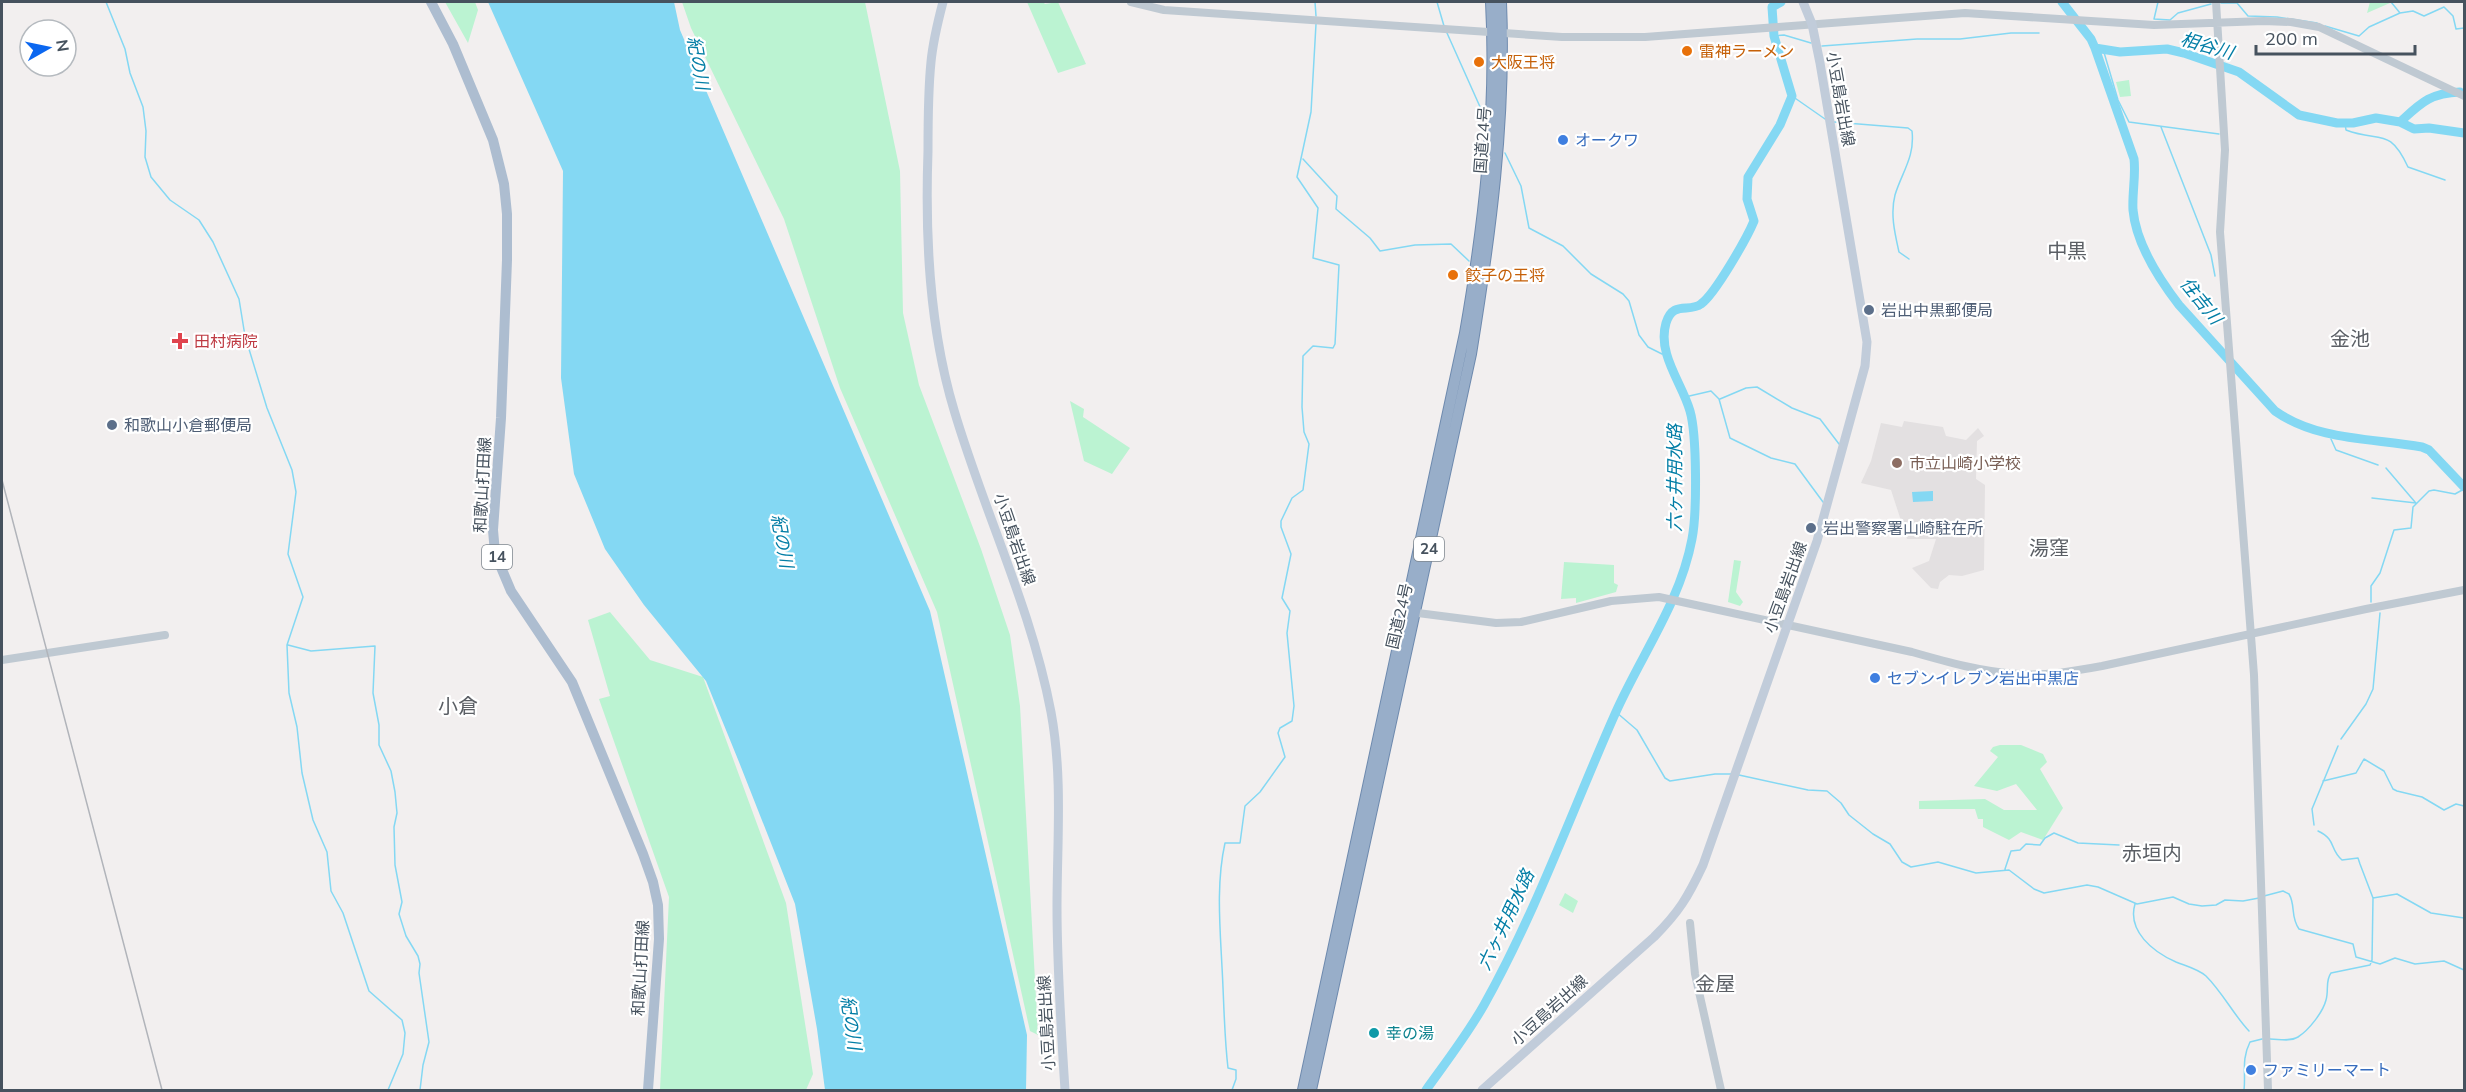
<svg xmlns="http://www.w3.org/2000/svg" width="2466" height="1092" font-family="Mulish,'Noto Sans JP',sans-serif">
	<style>
		.education { fill: #e3e0e1 }
		.green { fill: #bbf3d2 }
		.water { fill: #84d8f3 }
		.lines { fill: none; stroke-linecap: round; stroke-linejoin: round }
		.stream { stroke: #84d8f3; stroke-width: 1.5 }
		.river { stroke: #84d8f3; stroke-width: 9 }
		.trunk-casing { stroke: #6e8aae; stroke-width: 12 }
		.tertiary { stroke: #bfc9d2; stroke-width: 8 }
		.secondary { stroke: #c1ccda; stroke-width: 9 }
		.primary { stroke: #adbdd0; stroke-width: 10 }
		.trunk { stroke: #98aec9; stroke-width: 10 }
		.rail { stroke: #b1b4ba; stroke-width: 1.5 }
		.food-dot { fill: #e8710a; stroke: #fff; stroke-width: 2 }
		.shop-dot { fill: #3f7fe0; stroke: #fff; stroke-width: 2 }
		.service-dot { fill: #5c6f8a; stroke: #fff; stroke-width: 2 }
		.health-dot { fill: #e0444e; stroke: #fff; stroke-width: 2 }
		.education-dot { fill: #8d6e63; stroke: #fff; stroke-width: 2 }
		.culture-dot { fill: #0f9aa8; stroke: #fff; stroke-width: 2 }
		.labels { text-anchor: middle; stroke-width: 4.5; stroke-linejoin: round; paint-order: stroke }
		.shield { fill: #fff; stroke: #7e868e; stroke-width: 1.5 }
		.shield-label { font-size: 15px; font-weight: bold; fill: #46525e }
		.food-label { font-size: 16px; fill: #c56008; stroke: #fff; text-anchor: start }
		.street-label { font-size: 16px; fill: #46525e; stroke: #fff }
		.shop-label { font-size: 16px; fill: #366cbe; stroke: #fff; text-anchor: start }
		.service-label { font-size: 16px; fill: #4e5e75; stroke: #fff; text-anchor: start }
		.health-label { font-size: 16px; fill: #be3a42; stroke: #fff; text-anchor: start }
		.education-label { font-size: 16px; fill: #785e54; stroke: #fff; text-anchor: start }
		.culture-label { font-size: 16px; fill: #0d838f; stroke: #fff; text-anchor: start }
		.water-label { font-size: 18px; font-style: italic; fill: #037ea6; stroke: #fff }
		.quarter-label { font-size: 20px; fill: #5b5f65; stroke: #fff }
	</style>
	<rect width="100%" height="100%" fill="#f2efef"/>
	<!-- education -->
	<path class="education" d="M1904,421l39,6 3,9 20,4 12,-12 6,8 -7,5 -1,38 9,6 -1,85 -22,6 -13,-1 -9,7 -2,7 -7,-1 -19,-20 17,-7 7,-22h-29l-16,-49 -30,-7 10,-22 10,-38 21,4z"/>
	<!-- green -->
	<path class="green" d="M445,2h30l3,8 -10,33z
		M682,2h183l35,169 3,142 16,72 62,164 29,86 10,71 18,329 -8,-4 -93,-419 -97,-224 -56,-169 -93,-191z
		M1027,2h16l2,2 13,-2 28,62 -28,9z
		M2370,2h19l1,1 -23,10z
		M2129,80l2,16 -11,1 -4,-15z
		M1070,401l14,8 -1,8 47,31 -18,26 -28,-13z
		M1734,560l7,1 -5,31 7,10 -3,4 -12,-4z
		M1564,562l50,3v18l4,2 -2,7 -40,11v-5l-15,1z
		M610,612l40,48 53,17 83,226 27,171 -7,16h-146l9,-193 -70,-198 11,-3 -22,-76z
		M2000,745h21l22,9 4,8 -7,7 23,39 -20,32 -22,-8 -12,8 -26,-13v-8h-5l-3,-10h-56v-8l66,-2 19,11h33l-21,-26 -19,7 -23,-5 24,-29 -8,-6 3,-4z
		M1565,893l13,8 -5,12 -14,-8z"/>
	<!-- water -->
	<path class="water" d="M488,2h186l6,28 250,581 97,424 -1,55h-201l-8,-61 -22,-125 -56,-142 -33,-81 -62,-76 -39,-56 -31,-75 -13,-96 2,-207z
		M1933,491v10l-20,1 -1,-10z"/>
	<g class="lines">
		<!-- stream -->
		<path class="stream" d="M106,2l19,47 5,24 13,34 3,24 -1,26 6,20 19,23 29,20 14,22 26,57 6,37 22,72 25,62 4,22 -8,62 15,43 -16,48 2,48 8,34 5,46 11,47 14,32 4,39 12,22 26,78 33,29 3,13 -2,21 -15,36
			M1315,2l1,14
			M1437,2l7,24
			M2158,2l-4,17 16,1 8,-7 33,-9
			M2221,3h16l11,13 29,1 40,6
			M2400,13l13,-2 11,5 20,-9 9,9 3,13 8,-1
			M2325,26l34,10 10,-9 31,-14 -9,-11
			M1447,33l34,76
			M1774,36l10,-1 27,8
			M1822,46l95,-7h43l51,-6h28
			M2103,49l15,51 11,22 90,12
			M1792,96l33,23
			M1834,122l74,6 4,3c3,26 -10,41 -17,64 -5,19 0,39 4,57l10,7
			M2345,123l1,7c34,13 43,-4 62,37l37,13
			M2161,127l50,128 4,21
			M1505,153l16,33 8,42 34,18 28,28 32,20 6,7 10,34 9,12 14,7 3,-2
			M1303,159l34,37 -1,13 34,29 10,13 35,-6 36,-1 18,17
			M1685,397l26,-6 8,8 11,39 41,20 24,6 28,38
			M1720,399l26,-11 11,-1 35,21 28,11 19,25
			M2331,439l5,11 42,15
			M2386,468l29,34
			M2372,498l44,5
			M2371,602v-16l9,-13 14,-43 17,-2 2,-21 16,-16 5,-1 21,4 9,-5
			M288,645l23,6 64,-5 -2,47 6,32v20l12,26 4,21 2,21 -3,14 1,38 7,37 -3,12 7,22 12,20 2,8 -1,9 10,69 -6,23 -3,25
			M1616,712l21,18 28,48 5,3 45,-7h17
			M2341,739l25,-35 7,-15 7,-76
			M1739,775l69,15 19,1 14,12 8,12 24,19 17,10 12,18 9,5 27,-5 38,11 33,-3 25,19 10,4 43,-8 11,2 39,17 36,-7 16,7 13,2 14,-1 9,-5 18,1 16,-3
			M2323,781l33,-8 8,-14 20,12 9,18 4,2 25,6 22,13 12,-6 8,2
			M2314,825l-2,-16 26,-63
			M2005,869l6,-18 9,-1 6,-6 14,1 5,-7 9,-5 24,10 41,2
			M2264,896l19,-5 6,3c7,12 1,22 10,35l54,15 3,13 24,7 15,-6 20,6 29,-3 20,9
			M2373,898l24,-4 34,19 33,5
			M2135,904c-8,27 18,48 41,58 10,4 22,7 30,14 17,17 27,38 43,55
			M2270,1039c9,0 20,3 28,-2 11,-7 25,-25 28,-37 3,-10 -1,-19 5,-27l39,-8 2,-5 1,-62 -13,-34 -2,-6 -16,2c-13,-11 -5,-20 -24,-29
			M1232,1090l4,-11v-9l-8,-2c-4,-34 -4,-67 -6,-101 -2,-40 -6,-84 3,-124h15l5,-37 15,-14 25,-35 -7,-24 2,-5 12,-7 2,-15 -7,-73 3,-22 -8,-13 9,-44 -10,-27v-6l11,-23 11,-8 6,-46 -5,-12 -2,-25 1,-51 10,-10 20,2 2,-4 4,-79 -26,-7 5,-50 -21,-31 14,-65 5,-88
			M2244,1090c2,-17 -3,-30 6,-48l12,-3"/>
		<!-- river -->
		<path class="river" d="M2062,2l29,37 4,9 39,111c2,17 -2,34 -1,51 3,34 26,69 46,95l96,106c43,30 97,27 147,36l7,3 35,37
			M2095,48l25,4 47,-3 17,4 55,19 60,43 38,8h16l23,-5 24,4 14,7 15,-1 35,5
			M2400,122c21,-19 30,-29 60,-30
			M1426,1090c20,-28 41,-55 58,-85 52,-93 88,-194 131,-291 26,-59 65,-111 77,-175 5,-25 5,-104 -2,-128 -8,-28 -33,-57 -24,-88 7,-23 23,-10 35,-19 14,-10 46,-66 53,-83l-7,-22 1,-22 32,-52 12,-29 -18,-60 -2,-29 9,-5"/>
		<defs>
			<path id="trunk" d="M1303,1090l162,-757c19,-109 32,-220 26,-331
				M1311,1090l160,-736c19,-117 35,-234 30,-352"/>
		</defs>
		<!-- trunk casing -->
		<use href="#trunk" class="trunk-casing"/>
		<!-- tertiary -->
		<path class="tertiary" d="M1131,2l33,8 398,27h83l320,-24 189,12 110,-4 27,1 28,5 145,69
			M2216,2l9,148 -5,82 34,443 14,415
			M1410,612l86,11 25,-1 90,-21 48,-4 253,55c35,10 70,20 106,22 28,2 57,-3 84,-8l264,-57 98,-19
			M2,660l163,-25
			M1690,923l5,51 26,116"/>
		<!-- secondary -->
		<path class="secondary" d="M943,2c-5,19 -10,39 -12,60 -3,29 -3,59 -3,89 -3,86 1,176 26,259 30,102 77,197 97,302 12,65 6,130 6,195 0,61 4,122 8,183
			M1482,1090l172,-153c25,-25 34,-40 49,-72l114,-324 48,-175 2,-24 -47,-279 -8,-39 -9,-22"/>
		<!-- primary -->
		<path class="primary" d="M431,2l22,42 40,96 11,44 3,30v46l-6,158 -8,112 2,23 16,38 61,91 71,172 10,28 5,23 1,34 -11,151"/>
		<!-- trunk -->
		<use href="#trunk" class="trunk"/>
		<!-- rail -->
		<path class="rail" d="M2,480l160,610"/>
	</g>
	<!-- markers -->
	<g class="food-dot">
		<circle cx="1687" cy="51" r="6"/>
		<circle cx="1479" cy="62" r="6"/>
		<circle cx="1453" cy="275" r="6"/>
	</g>
	<g class="shop-dot">
		<circle cx="1563" cy="140" r="6"/>
		<circle cx="1875" cy="678" r="6"/>
		<circle cx="2251" cy="1070" r="6"/>
	</g>
	<g class="service-dot">
		<circle cx="1869" cy="310" r="6"/>
		<circle cx="112" cy="425" r="6"/>
		<circle cx="1811" cy="528" r="6"/>
	</g>
	<path class="health-dot" d="M177 332h6v6h6v6h-6v6h-6v-6h-6v-6h6z"/>
	<circle class="education-dot" cx="1897" cy="463" r="6"/>
	<circle class="culture-dot" cx="1374" cy="1033" r="6"/>
	<g class="labels">
		<!-- shield labels -->
		<g class="shield">
			<rect x="1414" y="537" width="30" height="24" rx="4.5"/>
			<rect x="482" y="545" width="30" height="24" rx="4.5"/>
		</g>
		<g class="shield-label">
			<text x="1429" y="554">24</text>
			<text x="497" y="562">14</text>
		</g>
		<!-- food labels -->
		<g class="food-label">
			<text x="1699" y="57">雷神ラーメン</text>
			<text x="1491" y="68">大阪王将</text>
			<text x="1465" y="281">餃子の王将</text>
		</g>
		<!-- street labels -->
		<g class="street-label">
			<text transform="translate(1841 99) rotate(80)" y="6">小豆島岩出線</text>
			<text transform="translate(1482 140) rotate(-86)" y="6">国道24号</text>
			<text transform="translate(482 485) rotate(-87)" y="6">和歌山打田線</text>
			<text transform="translate(1015 539) rotate(71)" y="6">小豆島岩出線</text>
			<text transform="translate(1785 587) rotate(-70)" y="6">小豆島岩出線</text>
			<text transform="translate(1399 616) rotate(-77)" y="6">国道24号</text>
			<text transform="translate(640 968) rotate(-87)" y="6">和歌山打田線</text>
			<text transform="translate(1549 1010) rotate(-42)" y="6">小豆島岩出線</text>
			<text transform="translate(1046 1023) rotate(-93)" y="6">小豆島岩出線</text>
		</g>
		<!-- shop labels -->
		<g class="shop-label">
			<text x="1575" y="146">オークワ</text>
			<text x="1887" y="684">セブンイレブン岩出中黒店</text>
			<text x="2263" y="1076">ファミリーマート</text>
		</g>
		<!-- service labels -->
		<g class="service-label">
			<text x="1881" y="316">岩出中黒郵便局</text>
			<text x="124" y="431">和歌山小倉郵便局</text>
			<text x="1823" y="534">岩出警察署山崎駐在所</text>
		</g>
		<!-- health labels -->
		<g class="health-label">
			<text x="194" y="347">田村病院</text>
		</g>
		<!-- education labels -->
		<g class="education-label">
			<text x="1909" y="469">市立山崎小学校</text>
		</g>
		<!-- culture labels -->
		<g class="culture-label">
			<text x="1386" y="1039">幸の湯</text>
		</g>
		<!-- water labels -->
		<g class="water-label">
			<text transform="translate(2207 46) rotate(16)" y="6">相谷川</text>
			<text transform="translate(698 63) rotate(80)" y="6">紀の川</text>
			<text transform="translate(2201 301) rotate(51)" y="6">住吉川</text>
			<text transform="translate(1675 478) rotate(-90)" y="6">六ヶ井用水路</text>
			<text transform="translate(782 541) rotate(80)" y="6">紀の川</text>
			<text transform="translate(1506 920) rotate(-65)" y="6">六ヶ井用水路</text>
			<text transform="translate(851 1023) rotate(82)" y="6">紀の川</text>
		</g>
		<!-- quarter labels -->
		<g class="quarter-label">
			<text x="2067" y="258">中黒</text>
			<text x="2350" y="346">金池</text>
			<text x="2049" y="555">湯窪</text>
			<text x="458" y="713">小倉</text>
			<text x="2152" y="860">赤垣内</text>
			<text x="1715" y="991">金屋</text>
		</g>
	</g>
	<!-- border -->
	<rect width="2466" height="1092" fill="none" stroke="#46525e" stroke-width="6"/>
	<!-- north arrow -->
	<g transform="translate(48 48) rotate(81)"><circle r="28" fill="#ffffff" stroke="#b5babf" stroke-width="1.5"/>
	<path d="M0-4.5L10 22L0 15L-10 22Z" fill="#0b67f0"/>
	<text y="-9" font-size="16" font-weight="bold" text-anchor="middle" fill="#46525e">N</text>
	</g>
	<!-- scale -->
	<path d="M2256 45v9h159v-9" fill="none" stroke="#46525e" stroke-width="3"/>
	<text x="2265" y="45" font-size="18" fill="#46525e" stroke="#ffffff" stroke-width="4.5" paint-order="stroke">200 m</text>
</svg>
